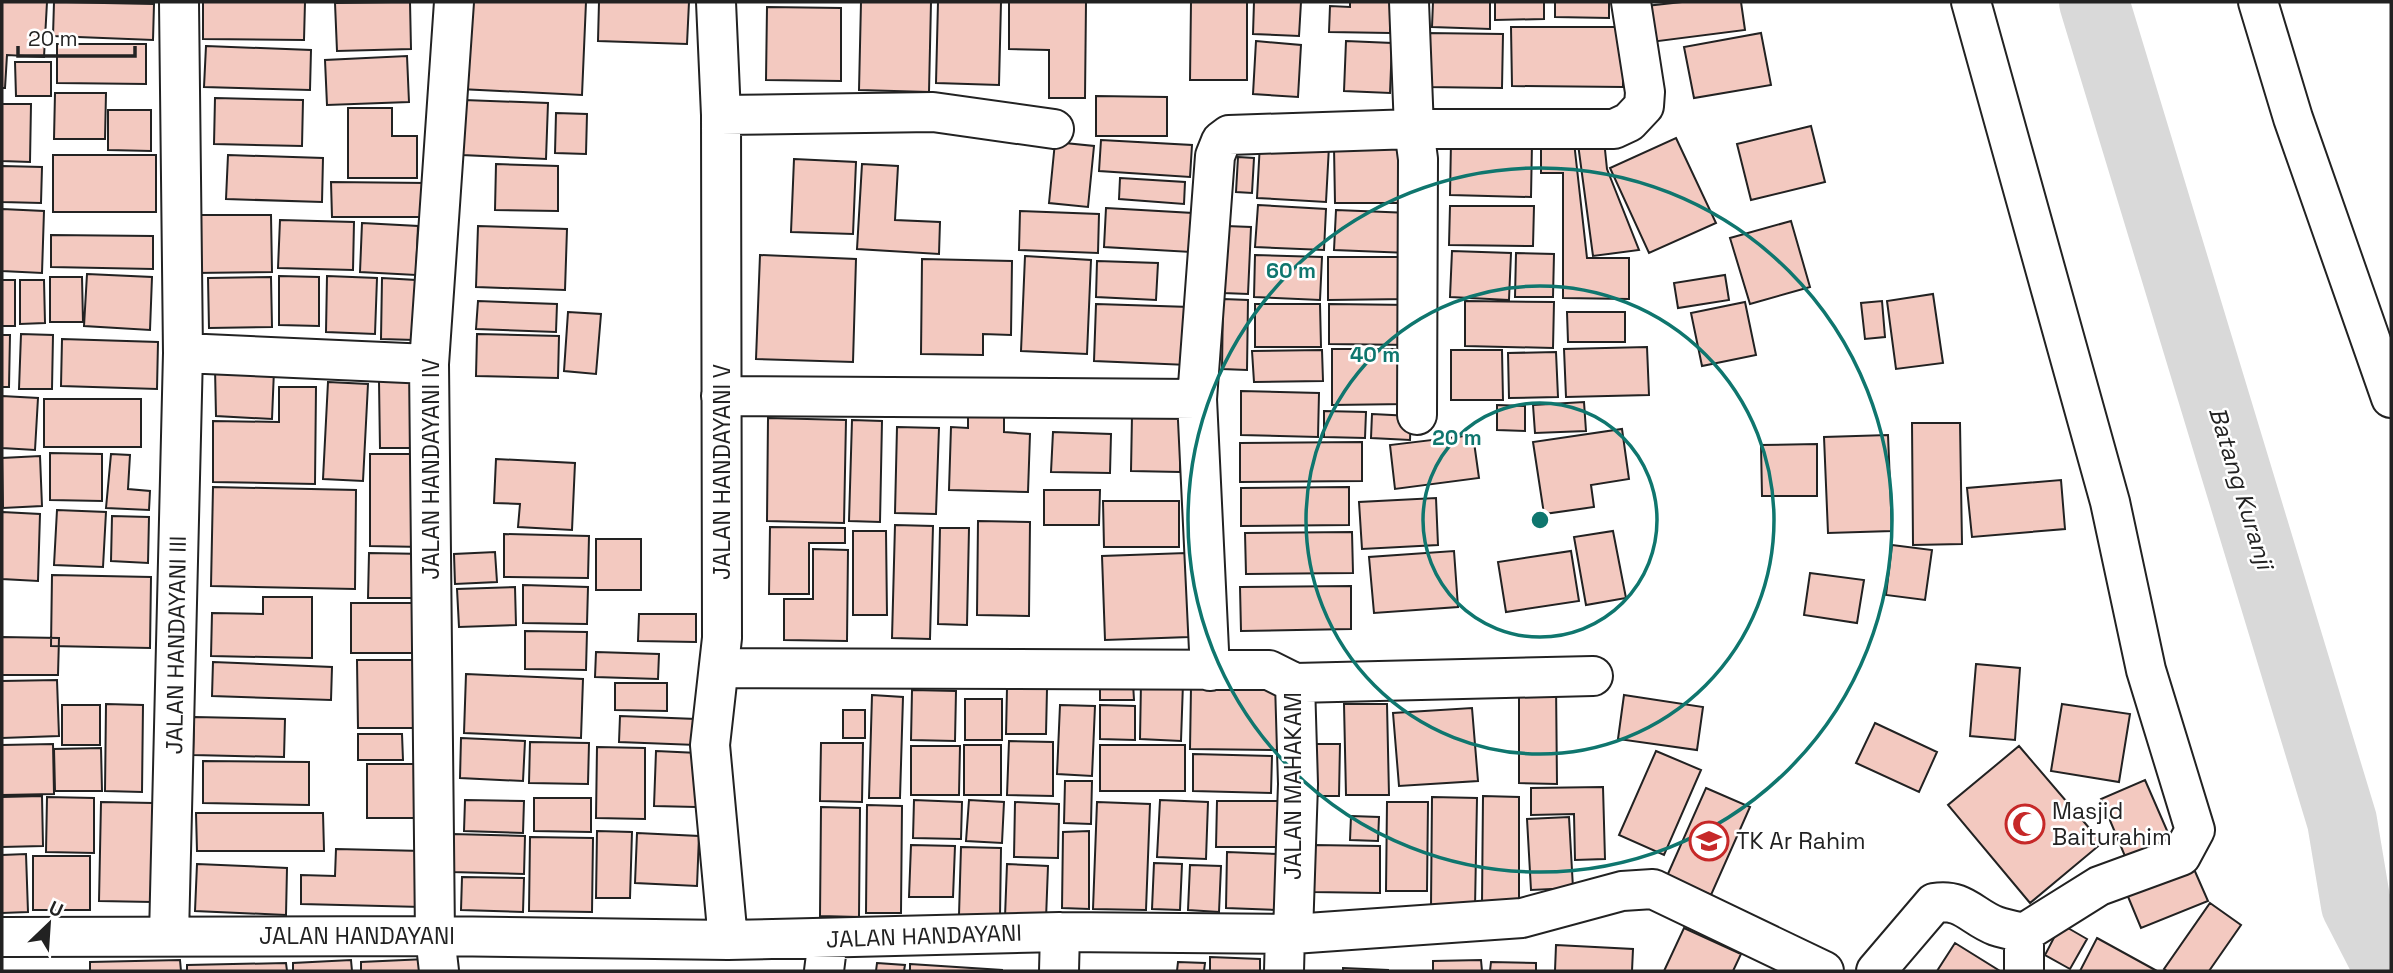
<svg xmlns="http://www.w3.org/2000/svg" width="2393" height="973" font-family="'Space Grotesk',sans-serif">
	<style>
		.lines { fill: none; stroke-linecap: round; stroke-linejoin: round }
		.river { stroke: #d9d9d9; stroke-width: 70 }
		.building { fill: #f3c9c0; stroke: #222; stroke-width: 2 }
		.minor-casing { stroke: #222; stroke-width: 42 }
		.minor { stroke: #fff; stroke-width: 38 }
		.ring { fill: none; stroke: #0f766e; stroke-width: 3.5 }
		.labels { text-anchor: middle; stroke-width: 5; stroke-linejoin: round; paint-order: stroke }
		.street-label { font-size: 23px; fill: #222; stroke: #fff }
		.poi-label { font-size: 23px; fill: #222; stroke: #fff; text-anchor: start }
		.water-label { font-size: 24px; font-style: italic; fill: #222; stroke: #fff }
		.centre { fill: #0f766e; stroke: #fff; stroke-width: 3.5 }
		.ring-label { font-size: 21px; text-anchor: middle; font-weight: bold; fill: #0f766e; stroke: #fff; stroke-width: 5; stroke-linejoin: round; paint-order: stroke }
	</style>
	<rect width="100%" height="100%" fill="#fff"/>
	<g class="lines">
		<!-- river -->
		<path class="river" d="M2094,2l248,819 14,84 34,66"/>
	</g>
	<!-- building -->
	<path class="building" d="M2,2h45l-3,55 -37,-2 -2,33h-3z
		M54,2l100,2 -1,36 -100,-4z
		M203,2h102l-1,38 -101,-1z
		M410,2l1,47 -74,2 -2,-48z
		M465,2h121l-4,93 -122,-6z
		M599,2h90l-2,42 -89,-3z
		M861,2h70l-2,90 -70,-2z
		M938,2h63l-2,83 -63,-2z
		M1009,2h77l-1,96h-36v-48l-40,-1z
		M1191,2h56v78h-57z
		M1254,2h47l-2,34 -46,-2z
		M1350,2h40v31l-61,-1 1,-26 20,1z
		M1433,2h57v27l-58,-2z
		M1495,2h49v17l-49,1z
		M1555,2h54v16l-54,-1z
		M1682,2h59l4,28 -94,12 -5,-36z
		M767,7l74,1v73l-75,-1z
		M1511,27h112v60l-111,-1z
		M1426,33l77,1 -1,54 -77,-1z
		M1761,33l10,52 -77,13 -10,-51z
		M1256,41l45,4 -3,52 -45,-3z
		M1346,41l46,2 -2,50 -46,-2z
		M57,44h89v40l-89,-1z
		M206,46l105,4 -1,40 -106,-3z
		M407,56l2,46 -82,3 -2,-45z
		M15,62h36v34h-35z
		M55,93h51l-1,46h-51z
		M1096,96l71,1v39h-71z
		M215,98l88,2 -1,46 -88,-2z
		M464,100l84,3 -2,56 -84,-4z
		M2,104h29l-1,58 -28,-1z
		M348,108h44v28h25v42h-69z
		M108,110h43v41l-43,-1z
		M556,113l31,1 -1,40 -31,-1z
		M1811,126l14,56 -74,18 -14,-56z
		M1676,138l40,85 -67,30 -39,-85z
		M1101,140l91,5 -2,32 -91,-6z
		M1604,140l3,29 32,81 -46,6 -15,-112z
		M1055,142l39,4 -6,61 -39,-4z
		M1451,142l81,1 -1,54 -81,-2z
		M1541,142h33l13,116h42v41l-66,-1v-125h-22z
		M1260,143l69,3 -3,56 -69,-4z
		M1405,146l1,57h-71l-1,-56z
		M53,155h103v57h-103z
		M228,155l95,3 -1,44 -96,-3z
		M1238,157l16,1 -2,35 -16,-1z
		M794,159l62,3 -3,72 -62,-2z
		M496,164l62,2v45l-63,-1z
		M862,164l36,2 -3,54 45,2 -1,32 -82,-5z
		M2,166l40,1 -1,36 -39,-1z
		M1120,178l65,4 -1,22 -65,-5z
		M331,182l96,1 1,34h-96z
		M1258,205l68,4 -2,41 -69,-3z
		M1450,206h84l-1,40 -84,-1z
		M1106,208l87,5 -2,39 -87,-5z
		M2,209l42,2 -2,62 -40,-2z
		M1336,210l74,3 -1,40 -75,-3z
		M1020,211l79,3 -1,39 -79,-3z
		M193,215h78l1,57 -78,1z
		M280,220l74,2 -1,48 -75,-2z
		M1791,221l19,66 -60,17 -20,-66z
		M362,223l56,3 -2,49 -56,-3z
		M478,226l89,3 -2,61 -89,-3z
		M1226,226l25,1 -3,67 -25,-1z
		M51,235l102,1v33l-102,-2z
		M1452,251l59,2 -2,47 -59,-3z
		M1516,253l38,1 -1,43h-38z
		M760,255l96,4 -3,103 -97,-3z
		M1255,255l67,2 -2,43 -66,-3z
		M1025,256l66,4 -4,94 -66,-3z
		M1328,257h80v42l-80,1z
		M922,259l90,2 -1,74 -28,-1v21l-62,-1z
		M1097,261l61,2 -2,37 -60,-3z
		M87,274l65,3 -2,53 -66,-4z
		M1725,275l4,25 -51,8 -4,-25z
		M279,276l40,1v49l-40,-1z
		M327,276l50,2 -2,56 -49,-2z
		M50,277h32l1,45h-33z
		M271,277l1,50 -63,1 -1,-50z
		M382,278l34,2 -1,60 -34,-1z
		M2,280h13v46h-13z
		M20,280h24l1,43 -25,1z
		M1933,294l10,69 -47,6 -9,-68z
		M1223,299l25,1 -1,70 -25,-1z
		M478,301l79,3 -1,28 -80,-3z
		M1465,301l89,1 -1,46 -88,-2z
		M1882,301l3,36 -20,2 -4,-36z
		M1745,302l11,53 -54,11 -11,-53z
		M1096,304l94,3 -2,58 -94,-4z
		M1255,304h65l1,43h-66z
		M1329,304l82,1v40l-82,-1z
		M568,312l33,2 -5,60 -32,-3z
		M1567,312h58v30h-57z
		M21,334l32,1 -1,54h-33z
		M477,334l82,2 -1,42 -82,-2z
		M2,335h8l-1,52h-7z
		M62,339l96,3 -1,47 -96,-3z
		M1647,347l2,48 -83,2 -2,-48z
		M1332,349h75v55l-75,1z
		M1322,350l1,31 -69,1 -2,-31z
		M1451,350h51l1,50h-52z
		M1556,352l2,45 -49,1 -1,-45z
		M215,368l59,2 -2,49 -56,-3z
		M379,381h40l1,67h-40z
		M328,382l40,2 -5,97 -40,-2z
		M279,387h37l-1,97 -102,-2v-61l66,1z
		M1241,391l78,2 -1,44 -77,-2z
		M2,396l36,2 -3,52 -33,-2z
		M44,399h97v48h-97z
		M1584,402l2,29 -51,2 -2,-28z
		M1497,405l28,1v25l-28,-1z
		M1324,411l42,1 -1,26 -41,-1z
		M1372,414l39,2 -1,24 -39,-2z
		M1132,415l49,1 -1,56 -49,-1z
		M968,416l36,1v15l26,2 -2,58 -79,-2 2,-63 17,1z
		M768,418l78,2 -2,103 -77,-2z
		M852,420l30,1 -2,101 -31,-1z
		M1912,423h48l2,121 -49,1z
		M897,427l42,1 -3,86 -41,-1z
		M1622,429l7,50 -38,6 3,22 -50,7 -11,-72z
		M1053,432l58,2 -1,39 -59,-1z
		M1473,435l6,43 -84,11 -5,-44z
		M1888,435l4,96 -64,2 -4,-96z
		M1362,442v39l-122,1v-39z
		M1817,444v52h-55l-1,-51z
		M50,453l52,1v47l-52,-1z
		M111,454l19,1 -2,34 22,2 -1,19 -43,-2z
		M370,454h54l-1,93 -53,-1z
		M40,456l2,50 -39,2 -1,-50z
		M496,459l79,4 -3,67 -54,-3 2,-23 -26,-1z
		M2061,480l4,49 -93,8 -5,-49z
		M213,487l143,3 -1,99 -144,-3z
		M1349,487v38l-108,1v-38z
		M1044,490h56l-1,35h-55z
		M1436,498l2,47 -76,4 -3,-47z
		M1103,501h76v46h-75z
		M57,510l49,2 -3,55 -49,-2z
		M2,512l38,2 -2,67 -36,-2z
		M112,516l37,1 -1,46 -37,-2z
		M978,521l52,1 -1,94 -52,-1z
		M895,525l38,1 -3,113 -38,-1z
		M770,527l75,1v15h-36v51h-40z
		M940,528h29l-2,97 -29,-1z
		M853,531h33l1,84h-34z
		M1613,531l13,67 -40,7 -12,-68z
		M1352,532l1,41 -107,1 -1,-41z
		M504,534l85,2 -1,42 -84,-1z
		M596,539h45v51h-45z
		M1892,545l40,5 -7,50 -39,-5z
		M813,549l35,1 -1,91 -63,-1v-41h29z
		M1454,551l4,56 -84,6 -5,-56z
		M1571,551l8,50 -73,11 -8,-50z
		M495,552l2,30 -42,2 -1,-30z
		M369,553l58,1 -1,44h-58z
		M1186,553l3,84 -84,3 -3,-84z
		M1810,573l54,7 -7,43 -53,-8z
		M52,575l99,2 -1,71 -99,-2z
		M523,585l65,2 -1,37 -64,-1z
		M1351,586v43l-110,2 -1,-44z
		M515,587l1,38 -57,2 -2,-38z
		M263,597h49v61l-101,-2 1,-43 51,1z
		M351,603h78v50h-78z
		M639,614h57v28l-58,-1z
		M525,631l62,1 -1,38 -61,-1z
		M2,637l57,1 -1,37h-56z
		M596,652l63,2 -1,25 -63,-2z
		M357,660h71l1,68h-71z
		M213,662l119,5 -1,33 -119,-4z
		M1976,664l44,4 -5,72 -45,-4z
		M466,674l117,5 -2,59 -117,-5z
		M57,680l2,56 -57,2v-57z
		M1141,682l42,1 -2,58 -41,-2z
		M615,683h52v28l-52,-1z
		M1133,683l1,17h-34v-16z
		M1519,683h37l1,101 -38,-1z
		M1191,687l86,1v62l-87,-1z
		M1007,688l40,1 -1,45h-40z
		M912,690l44,1 -1,50 -44,-1z
		M872,695l31,2 -3,101h-31z
		M1624,695l79,12 -6,43 -79,-11z
		M965,699h37v41h-37z
		M106,704l37,1 -1,87 -37,-1z
		M1344,704h43l2,91h-43z
		M2062,704l68,10 -11,68 -68,-11z
		M62,705h38v40h-38z
		M1060,705l35,1 -3,70 -35,-2z
		M1100,705l35,1v34l-35,-1z
		M1472,708l6,73 -79,5 -6,-73z
		M843,710h22v28h-22z
		M620,716l76,3v26l-77,-3z
		M194,717l91,2 -1,38 -91,-2z
		M1875,723l62,29 -18,40 -63,-29z
		M358,734h44l1,26h-45z
		M461,738l64,3 -2,40 -63,-3z
		M1009,741l44,1v54l-46,-1z
		M530,742l59,1 -1,41 -59,-1z
		M821,743h42l-1,59 -42,-1z
		M53,744l1,50 -52,1v-50z
		M1311,744h29l-1,52h-29z
		M964,745h37v50h-37z
		M1100,745h85v46h-85z
		M911,746h49l-1,49h-48z
		M2019,746l83,97 -72,60 -82,-98z
		M597,747l48,1v71l-49,-1z
		M101,748l1,43h-47l-1,-42z
		M656,751l42,2 -2,54 -42,-1z
		M1656,751l45,19 -37,85 -45,-20z
		M1193,754l79,2 -1,37 -78,-2z
		M203,761l106,1v43l-106,-2z
		M367,764h56v54h-56z
		M2145,780l27,62 -45,19 -26,-62z
		M1065,781h27l-1,43 -27,-1z
		M1603,787l2,72 -30,1 -1,-46 -43,1v-27z
		M1706,788l44,19 -39,88 -44,-19z
		M42,796l1,50 -41,1v-50z
		M1483,796l36,1v106h-37z
		M47,797l47,1v55l-48,-1z
		M1432,797l45,1 -2,110 -44,-1z
		M534,798h57v34l-57,-1z
		M465,800l59,1 -1,32 -59,-2z
		M914,800l48,2 -1,37 -48,-1z
		M969,800l35,2 -2,41 -36,-2z
		M1160,800l48,2 -2,57 -49,-2z
		M1217,801h64v46h-65z
		M101,802l52,1 -1,99 -53,-1z
		M1015,802l44,2 -1,54 -44,-1z
		M1097,802l53,2 -4,106 -53,-1z
		M1387,802h41l-1,89h-41z
		M867,805l35,1 -1,107h-35z
		M821,807l39,1 -1,109 -39,-1z
		M196,813h127l1,38h-127z
		M1351,816l28,1 -1,24 -28,-1z
		M1569,817l4,71 -42,2 -4,-71z
		M597,831l35,1 -2,66h-34z
		M1089,831v78l-27,-1 1,-76z
		M637,833l62,3 -2,50 -62,-3z
		M452,834l73,2 -1,38 -73,-2z
		M530,837l63,1 -1,74 -63,-1z
		M911,845l44,1 -2,51h-44z
		M1313,845l67,1v47l-68,-1z
		M961,847l40,1 -1,68 -41,-1z
		M336,849l87,2 -1,56 -121,-3v-29l34,1z
		M1227,852l52,2 -1,56 -52,-2z
		M26,854l2,58 -26,1v-58z
		M33,856h57v54h-57z
		M2190,860l18,41 -67,27 -17,-41z
		M1154,863l28,1 -2,46 -28,-1z
		M197,864l90,4 -1,47 -91,-4z
		M1007,864l41,2 -2,53 -41,-2z
		M1190,865l31,1 -2,46 -31,-2z
		M462,877l62,1 -1,34 -62,-2z
		M2210,903l31,22 -32,46h-42l-3,-2z
		M2061,924l26,15 -17,30 -25,-14z
		M1684,928l57,26 -8,17h-69z
		M2097,938l60,33h-77z
		M1955,943l45,28h-63z
		M1556,945l77,4 -1,22h-77z
		M1210,957l50,2v12h-50z
		M426,959l1,12h-66v-9z
		M180,960l1,11h-91v-9z
		M351,960l1,11h-59v-8z
		M1481,960l1,11h-49v-10z
		M1178,962l27,1 -1,8h-27z
		M1491,962l45,1v8h-46z
		M286,963l1,8h-100v-6z
		M877,963l28,2 -1,6h-28z
		M910,964l92,6v1h-92z
		M1343,968l45,2v1h-45z"/>
	<g class="lines">
		<defs>
			<path id="minor" d="M716,2l5,113 1,523 -12,107 18,195
				M1409,2l5,127 4,30 -1,256
				M1971,2l139,500 36,168 49,160 -14,26 -82,30 -75,47
				M2258,2l35,116 98,280
				M721,115l212,-3 121,17
				M183,353l246,11
				M721,396l476,3
				M721,668l548,2 26,13 3,101 -5,150
				M1210,671l-13,-272 18,-243 6,-15 8,-6 185,-6h200l15,-7 15,-16 1,-14 -14,-90
				M1295,683l298,-7
				M169,936l14,-583 -4,-351
				M2,937l433,-1 293,4 332,-8 233,2 229,-16 100,-27 31,-2 171,82
				M439,971l-4,-35 -6,-572 25,-362
				M824,971l4,-32
				M1059,971l1,-39
				M1284,971l1,-37
				M1876,971l58,-68c29,-5 38,14 62,23 9,3 19,5 28,7
				M2024,971v-38"/>
		</defs>
		<!-- minor casing -->
		<use href="#minor" class="minor-casing"/>
		<!-- minor -->
		<use href="#minor" class="minor"/>
	</g>
	<!-- distance rings -->
	<g class="ring">
		<circle cx="1540" cy="520" r="117"/>
		<circle cx="1540" cy="520" r="234"/>
		<circle cx="1540" cy="520" r="352"/>
	</g>
	<!-- icons -->
	<defs>
		<symbol id="mosque-ring" viewBox="-11 -11 22 22"><circle r="9.5" fill="#fff" stroke="#c62828" stroke-width="1.5"/><path d="M3.5-4.9A6 6 0 1 0 3.5 4.9A5 5 0 1 1 3.5-4.9Z" fill="#c62828"/></symbol>
		<symbol id="school-ring" viewBox="-11 -11 22 22"><circle r="9.5" fill="#fff" stroke="#c62828" stroke-width="1.5"/><path d="M0-5L7-2L0 1L-7-2ZM-4 1L0 2.5L4 1V4Q0 6-4 4Z" fill="#c62828"/></symbol>
	</defs>
	<g fill-rule="evenodd">
		<use href="#mosque-ring" x="2003" y="802" width="44" height="44"/>
		<use href="#school-ring" x="1687" y="819" width="44" height="44"/>
	</g>
	<g class="labels">
		<!-- street labels -->
		<g class="street-label">
			<text transform="translate(431 469) rotate(-90)" y="8">JALAN HANDAYANI IV</text>
			<text transform="translate(722 472) rotate(-90)" y="8">JALAN HANDAYANI V</text>
			<text transform="translate(176 645) rotate(-89)" y="8">JALAN HANDAYANI III</text>
			<text transform="translate(1293 786) rotate(-90)" y="8">JALAN MAHAKAM</text>
			<text x="357" y="944">JALAN HANDAYANI</text>
			<text transform="translate(924 936) rotate(-2)" y="8">JALAN HANDAYANI</text>
		</g>
		<!-- poi labels -->
		<g class="poi-label">
			<text x="2052" y="819">Masjid<tspan x="2052" dy="26">Baiturahim</tspan></text>
			<text x="1736" y="849">TK Ar Rahim</text>
		</g>
		<!-- water labels -->
		<g class="water-label">
			<text transform="translate(2241 488) rotate(73)" y="8">Batang Kuranji</text>
		</g>
	</g>
	<circle cx="1540" cy="520" r="10" class="centre"/>
	<g class="ring-label">
		<text x="1291" y="278">60 m</text>
		<text x="1375" y="362">40 m</text>
		<text x="1457" y="445">20 m</text>
	</g>
	<!-- border -->
	<rect width="2393" height="973" fill="none" stroke="#222222" stroke-width="7"/>
	<!-- north arrow -->
	<g transform="translate(49 924) rotate(25)" stroke="#ffffff" stroke-width="5" paint-order="stroke">
	<path d="M0-5L12 26L0 18L-12 26Z" fill="#222222"/>
	<text y="-10" font-size="19" font-weight="bold" text-anchor="middle" fill="#222222">U</text>
	</g>
	<!-- scale -->
	<path d="M18 46v10h117v-10" fill="none" stroke="#222222" stroke-width="3.5"/>
	<text x="28" y="46" font-size="21" fill="#222222" stroke="#ffffff" stroke-width="5" paint-order="stroke">20 m</text>
</svg>
